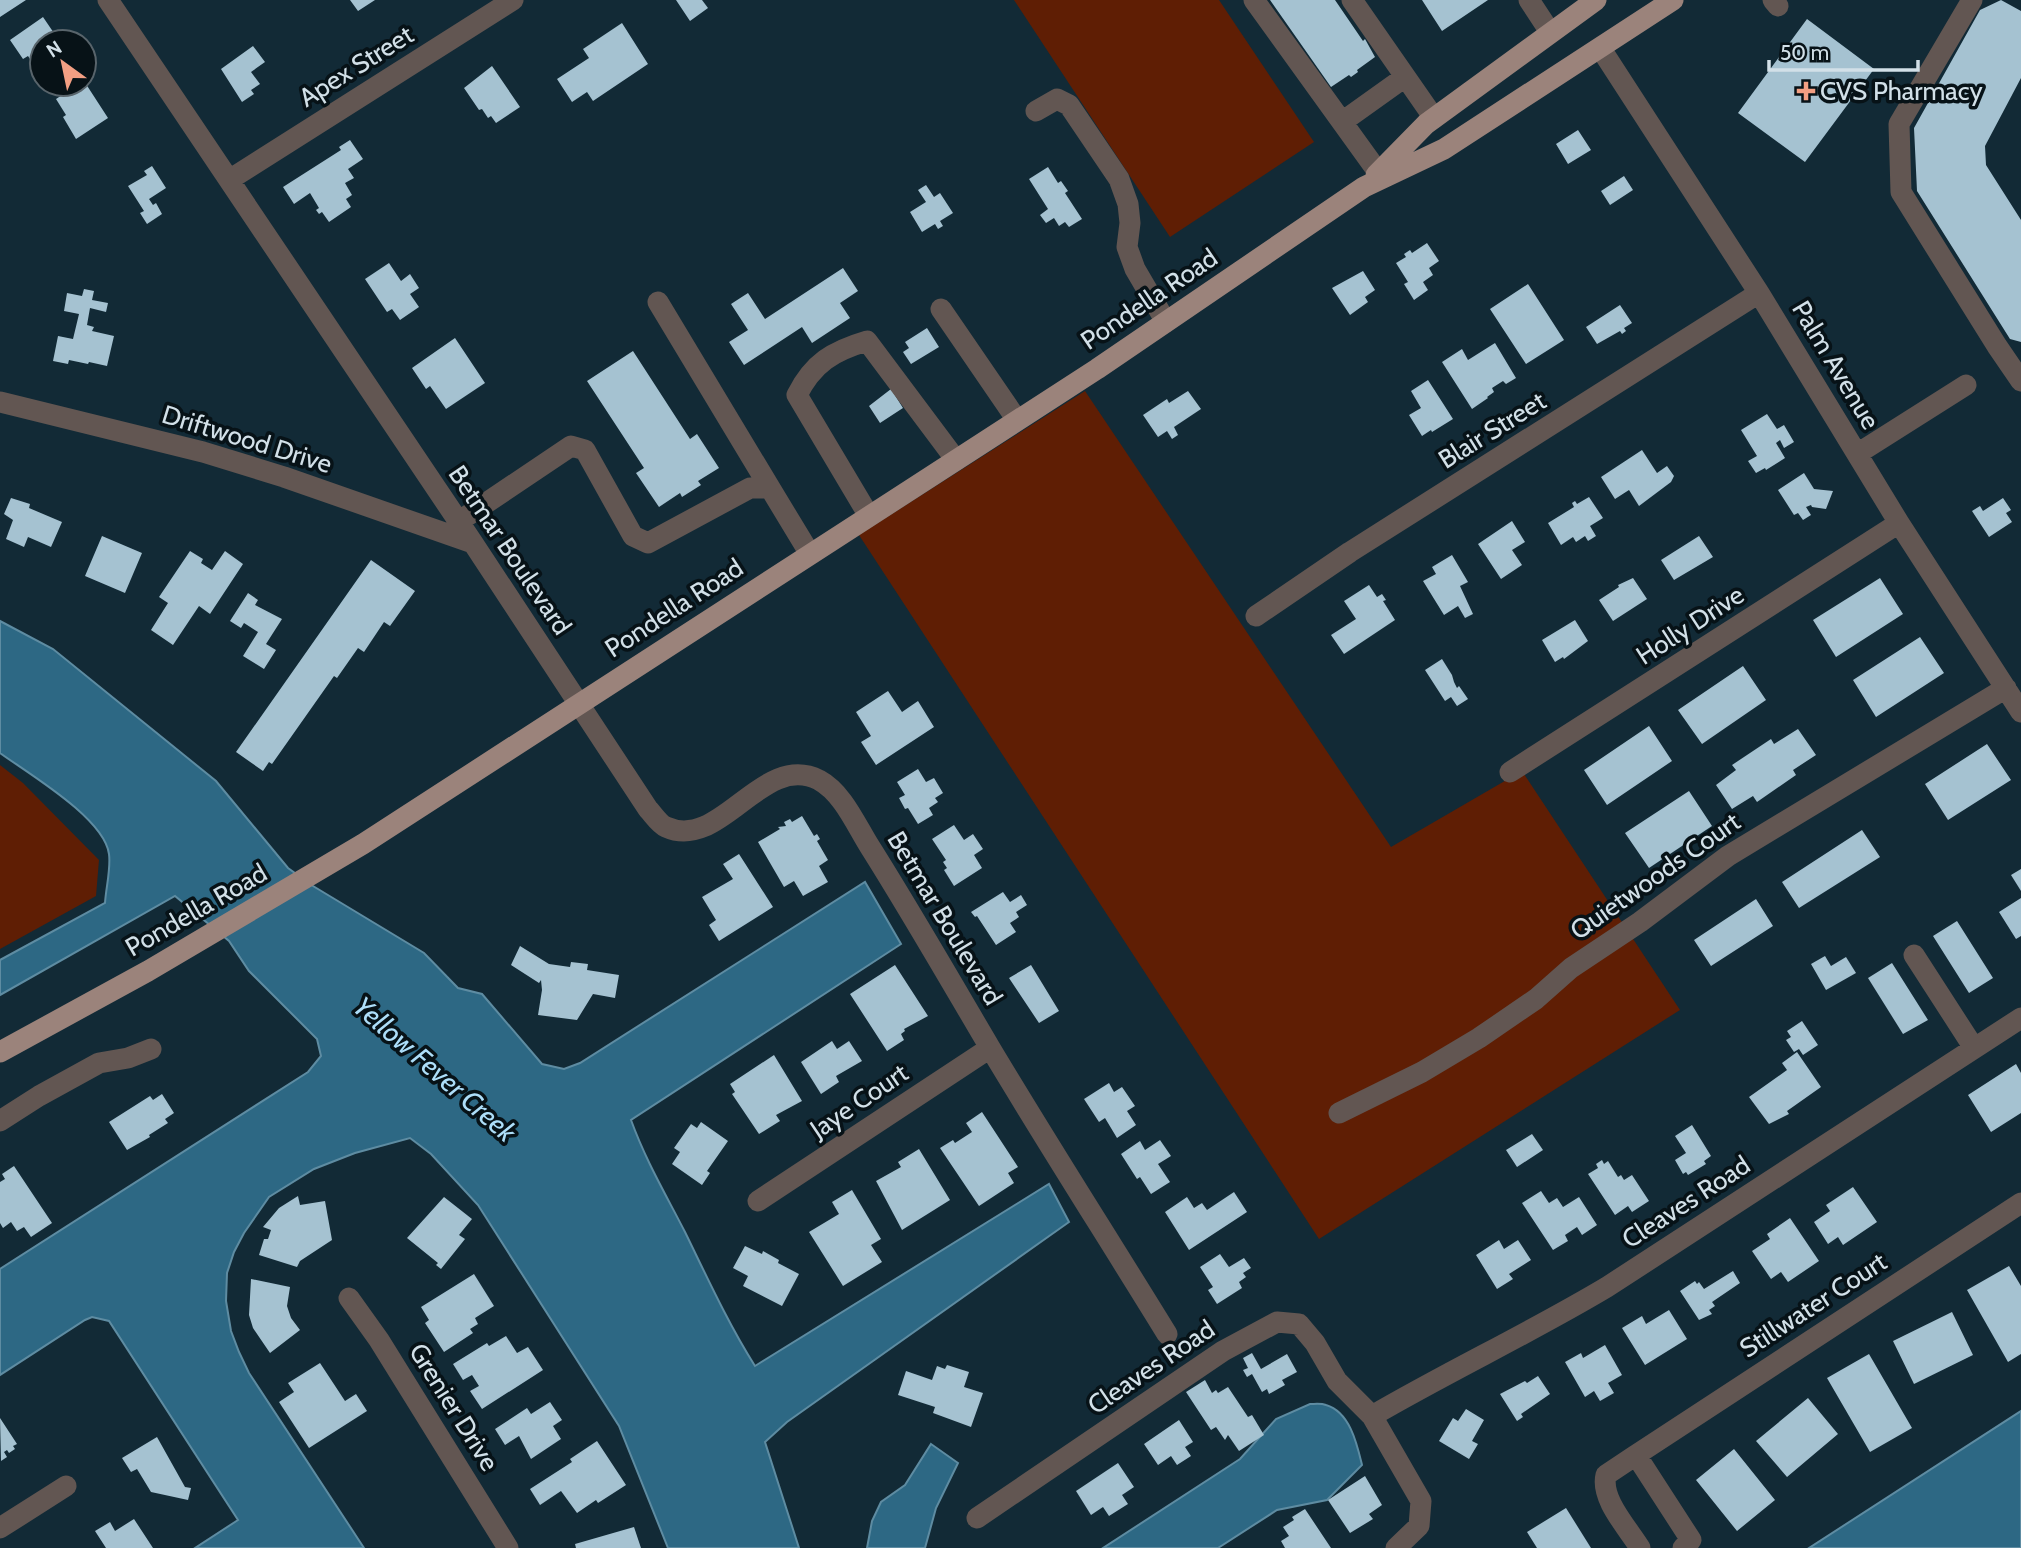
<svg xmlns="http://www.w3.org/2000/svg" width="2021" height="1548" font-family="Cabin,sans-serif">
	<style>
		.green { fill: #5f1e04 }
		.water { fill: #2d6884; stroke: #5e8ca2; stroke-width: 2 }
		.building { fill: #a5c2d1 }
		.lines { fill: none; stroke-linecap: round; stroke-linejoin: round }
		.minor { stroke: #625652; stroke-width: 21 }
		.major { stroke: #9b837b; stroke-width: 21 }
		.poi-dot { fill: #f39f83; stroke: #071217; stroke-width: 2.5 }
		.labels { text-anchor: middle; stroke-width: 7; stroke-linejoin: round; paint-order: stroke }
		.street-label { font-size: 26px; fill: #d2e0e8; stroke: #071217 }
		.poi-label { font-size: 26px; fill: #d2e0e8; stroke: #071217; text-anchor: start }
		.water-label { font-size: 28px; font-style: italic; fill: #addef9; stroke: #071217 }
	</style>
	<rect width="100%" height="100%" fill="#122a36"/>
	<!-- green -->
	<path class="green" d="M1014,0h205l95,142 -144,95z
		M1085,391l306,456 131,-76 158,239 -361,229 -460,-704z
		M0,765l23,18 76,77 -3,36 -96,53z"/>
	<!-- water -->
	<path class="water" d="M0,621l53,28 163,132 72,87 25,18 111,67 34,35 24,6 60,70 22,5 16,-6 285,-181 36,62 -270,176c15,41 34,73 54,112 22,45 43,91 70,134l294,-182 20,38 -282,200 -22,20 34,106h-131l-49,-122 -141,-221 -47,-51 -21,-16 -55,15 -41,16 -45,28 -25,36 -10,19 -7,21 -1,28 5,30 8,21 10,21 115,175h-169l43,-28 -129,-199 -17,-4 -7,3 -85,55v-106l308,-197 13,-16 -4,-17 -68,-68 -20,-30 -54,-45 -175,99v-35l105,-57c1,-16 6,-34 4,-49 -5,-36 -80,-80 -109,-101z
		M1310,1404c5,0 11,-1 16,1 24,7 31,39 36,60l-35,35 -50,10 -59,38h-115l137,-89 36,-40z
		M2021,1411v137h-212z
		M931,1444l27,19 -22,45 -11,40h-58l5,-27 9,-19 24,-17z"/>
	<!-- building -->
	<path class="building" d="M0,0h26l-26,17z
		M350,0h25l-17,11z
		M676,0h26l6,8 -18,13z
		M1270,0h65l28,41 2,-2 10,18 -18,13 1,2 -7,5 -2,-2 -18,12z
		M1422,0h66l-46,31z
		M2001,0l20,11v67l-36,68 1,19 35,55v122l-11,-3 -93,-148 -3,-63 66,-118z
		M43,17l17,25h-18v26l-4,3 -10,-15 -5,3 -13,-19z
		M1807,19l67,50 -69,93 -67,-49z
		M622,23l26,41 -55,37 -6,-9 -15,10 -15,-23 32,-21 -6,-9z
		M253,46l12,16 -14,10 9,12 -9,6 3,4 -12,8 -21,-33z
		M492,66l28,41 -24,16 -5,-7 -3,2 -6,-9 -3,1 -15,-22z
		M84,81l24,37 -32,21 -13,-22 3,-2 -10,-16 23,-15h5z
		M1578,130l13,20 -23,14 -12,-20z
		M350,140l13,19 -15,10 6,9 -9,5 7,12 -6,4 5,8 -22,15 -7,-10 -3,2 -3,-4 3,-2 -9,-15 -16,11 -11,-17 58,-37 -2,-3z
		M152,166l14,22 -17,11 4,6 3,-2 6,11 -15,10 -7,-11 4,-2 -16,-25 19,-11 -3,-4z
		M1048,167l10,16 3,-2 7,10 -3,2 17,26 -13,8 -4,-5 -6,4 -5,-8 -8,5 -6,-8 8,-6 -19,-30z
		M1624,176l9,14 -23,15 -9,-14z
		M926,185l8,12 6,-4 13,20 -13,8 3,5 -5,3 -3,-5 -13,8 -12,-20 16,-10 -8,-12z
		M1427,243l12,18 -10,7 4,7 -10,7 5,8 -14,10 -10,-16 4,-2 -12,-19 10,-6 -2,-3 6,-4 2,3z
		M389,263l12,18 9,-7 9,14 -9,6 9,13 -19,13 -8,-11 -5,3 -22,-33z
		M843,268l15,23 -18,12 10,15 -38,25 -10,-16 -58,38 -15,-23 19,-12 -17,-26 17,-11 17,26z
		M1363,271l12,19 -10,7 3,5 -18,13 -18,-27z
		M1528,284l36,56 -38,24 -36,-55z
		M84,289l10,2 -2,9 16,3 -2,9 -16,-4 -3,17 7,2 -2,4 22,5 -7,30 -18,-4 -1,2 -19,-4 -1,4 -15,-3 5,-25 15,3 6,-25 -15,-3 3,-18 15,3z
		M1620,305l12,18 -8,5 2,3 -4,3 -2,-3 -23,13 -11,-17z
		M927,328l12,19 -28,17 -8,-12 6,-4 -4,-6z
		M455,338l30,45 -39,26 -16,-23 -4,3 -14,-21z
		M1495,343l21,35 -10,6 -3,-3 -11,7 2,4 -7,5 1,1 -16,11 -30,-47 20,-13 6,11z
		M633,351l57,88 7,-5 22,34 -21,13 3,4 -19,12 -2,-4 -21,14 -23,-34 8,-5 -57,-87z
		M1428,380l25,39 -21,13 -1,-2 -9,6 -13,-21 12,-7 -10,-17z
		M891,389l12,19 -23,15 -11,-17z
		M1188,391l13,18 -27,18 4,8 -6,4 -5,-8 -9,6 -15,-22 24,-16 2,4z
		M1767,414l10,15 7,-4 10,17 -10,6 -4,-8 -4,3 9,15 -19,12 -1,-2 -9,5 -8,-12 9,-5 -16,-26z
		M1642,450l15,23 10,-7 7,10 -3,6 -32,24 -10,-16 -14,9 -14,-22z
		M1804,473l10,16 19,2 -7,18 -14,-2 -1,-2 -5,2 5,8 -8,5 -5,-7 -4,2 -16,-25z
		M1589,497l14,21 -13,8 6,10 -8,5 -3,-5 -9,6 -3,-5 -12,8 -13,-22 26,-16 -2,-4 3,-2 2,3z
		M11,498l19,6 -1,4 33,14 -11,25 -23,-10 -4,10 -18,-8 7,-19 -9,-6z
		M2003,498l8,12 -5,3 6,9 -23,15 -17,-26 8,-5 3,5z
		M1512,521l13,21 -13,8 10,15 -21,14 -23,-35z
		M102,536l40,17 -17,40 -40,-17z
		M1699,536l14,21 -39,23 -13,-20z
		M190,551l13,8 -2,4 11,7 13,-19 18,13 -33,50 -11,-8 -26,39 -22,-15 17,-27 -9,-6z
		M1452,555l16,27 -8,4 13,28 -8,4 -7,-12 -14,9 -21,-34 13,-7 -4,-7z
		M371,560l44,31 -25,35 -6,-4 -20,30 -6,-4 -21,30 -3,-2 -62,88 -3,-2 -6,9 -27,-19z
		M1633,578l14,21 -34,22 -14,-21 20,-13 -1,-2z
		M1880,578l23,36 -67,43 -23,-37z
		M1369,585l8,12 5,-3 4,6 -3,1 12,19 -51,34 -13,-19 25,-16 -12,-18z
		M248,593l10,7 -3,5 27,14 -16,25 10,6 -12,19 -21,-13 15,-24 -14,-9 -3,5 -11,-7z
		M1575,620l13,21 -24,18 -1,-2 -8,5 -13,-22z
		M1920,637l24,36 -68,44 -23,-37z
		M1442,659l10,16 2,7 3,6 2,-2 9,13 -11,7 -6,-9 -6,4 -20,-31z
		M1743,666l23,34 -64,44 -24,-34z
		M888,691l14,21 16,-11 16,26 -58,38 -15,-23 10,-6 -15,-24z
		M1649,726l23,35 -65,44 -23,-35z
		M1798,729l18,26 -23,15 3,5 -39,27 -4,-6 -21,13 -16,-24 20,-15 -4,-5 39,-26 3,5z
		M1987,744l24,36 -63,40 -23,-36z
		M918,769l8,13 8,-4 9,15 -8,5 3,4 -9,6 4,7 -15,9 -10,-16 -3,1 -6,-11 6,-3 -8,-13z
		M1689,791l23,35 -63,42 -24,-35z
		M802,816l12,20 3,-2 3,5 -3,2 11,19 -9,6 9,16 -25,14 -9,-15 -10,6 -26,-45 22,-13 -2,-2 8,-1 -2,-4 6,-3 2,3z
		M954,825l10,15 9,-6 10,15 -9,6 8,13 -28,18 -10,-16 3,-2 -4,-6 3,-2 -14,-21z
		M1862,830l18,27 -81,51 -17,-26z
		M739,854l34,53 -54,34 -10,-16 7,-5 -14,-23 31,-18 -10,-15z
		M2021,869v22l-10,-16z
		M1003,892l7,10 11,-7 6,10 -11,7 3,5 -9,6 6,9 -20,13 -19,-29 -2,1 -4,-5z
		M2021,898v38l-5,3 -17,-27z
		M1756,899l17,27 -62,40 -17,-26z
		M1957,921l36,57 -24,15 -36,-57z
		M520,946l29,18 21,3 1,-5 17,2 -1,6 32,5 -4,23 -22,-4 -16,26 -39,-5 4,-25 -1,-10 -2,3 -28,-18z
		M1825,956l6,10 15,-9 10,16 -30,17 -15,-26z
		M1892,963l36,57 -25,14 -35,-56z
		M895,965l33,51 -24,13 1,2 -4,3 3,6 -17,11 -37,-57z
		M1031,965l28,46 -20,12 -30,-45z
		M1802,1021l16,24 -15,10 -4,-6 -5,3 -8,-12 5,-3 -4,-6z
		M832,1041l5,8 12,-8 13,20 -26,15 3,6 -18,12 -20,-32z
		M1797,1052l24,35 -34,24 2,3 -20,10 -20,-27 38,-27 -5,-7z
		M774,1055l28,46 -26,14 4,6 -21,13 -27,-40 3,-2 -5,-8z
		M2016,1064l5,9v40l-30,19 -23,-37z
		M1109,1083l5,9 8,-5 13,19 -8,5 9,14 -19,13 -12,-20 -6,4 -15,-23z
		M162,1094l12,19 -9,6 3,4 -19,12 1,2 -23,13 -18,-28 41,-26 3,4z
		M982,1112l36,55 -10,6 6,10 -35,23 -39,-58 13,-8 2,3 17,-11 -6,-9z
		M701,1122l27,19 -21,30 3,2 -8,12 -30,-21 8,-12 -6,-4 17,-24 6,4z
		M1692,1125l19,31 -7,5 2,3 -18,11 -2,-3 -3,2 -8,-14 11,-7 -11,-17z
		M1532,1134l11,16 -26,17 -11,-17z
		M1160,1140l11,16 -13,8 12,18 -19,12 -11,-17 -3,2 -16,-25 19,-13 5,9z
		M919,1149l31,51 -48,30 -26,-49 25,-14 -3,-5z
		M1602,1160l2,4 4,-3 10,16 3,-2 3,5 8,-5 17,26 -17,11 -4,-6 -13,9 -27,-41 10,-6 -2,-4z
		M14,1166l38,57 -21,14 -7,-10 -7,4 -6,-9 -8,6 -3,-5v-41l5,-3 -3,-5z
		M1853,1187l24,35 -34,23 -5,-8 -10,7 -14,-22 16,-11 -4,-6z
		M852,1190l29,49 -10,6 11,17 -39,24 -34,-54 30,-18 -7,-12z
		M1541,1191l8,12 8,-5 6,9 16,-10 18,28 -15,10 -5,-8 -12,8 3,6 -15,9 -31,-47z
		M1234,1192l13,20 -58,38 -24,-38 22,-15 7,11 8,-5 5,7z
		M298,1196l2,9 25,-4 7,39 -32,21 -3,6 -38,-12 5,-16h4l3,-9 -8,-3 16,-19z
		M444,1197l28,22 -13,16 6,4 -24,30 -5,-4 2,-2 -31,-25z
		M1790,1218l29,43 -31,21 -7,-10 -10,7 -19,-28 18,-12 -3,-5z
		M1499,1240l5,9 14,-9 13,20 -22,14 4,5 -16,10 -21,-34z
		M745,1246l17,8 1,-3 16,9 -1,3 21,11 -17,32 -39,-20 5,-10 -15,-8z
		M1220,1254l9,13 15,-9 7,10 -8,5 3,4 -7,5 3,6 -25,16 -9,-14 5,-3 -13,-20z
		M2009,1266l12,20v68l-13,8 -41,-72z
		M1733,1271l7,12 -28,19 3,4 -6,4 3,4 -13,6 -19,-29 15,-10 2,3 2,-2 5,7z
		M474,1274l20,32 -19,12 3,6 -8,5 3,4 -29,19 -19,-29 4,-3 -8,-13z
		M251,1279l39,8 -3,19 4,12 9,12 -30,23 -17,-25 -4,-13z
		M1669,1310l18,29 -42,26 -23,-37 20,-12 4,8z
		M1952,1312l21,43 -59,29 -21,-43z
		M506,1336l11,17 11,-6 15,23 -61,39 -12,-18 9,-5 -7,-11 -9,5 -10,-16 34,-21 2,3z
		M1605,1345l17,30 -14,8 6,10 -14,8 -6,-10 -9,6 -20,-35 16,-9 2,5z
		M1252,1353l9,16 26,-15 10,18 -15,8 3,5 -16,9 -2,-5 -5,3 -10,-18 -5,3 -4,-7 5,-2 -5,-10z
		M1869,1354l43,74 -42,24 -43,-74z
		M320,1363l25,38 11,-7 11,17 -58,37 -30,-46 15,-10 -6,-9z
		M947,1365l22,7 -5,15 19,6 -12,34 -38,-14 2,-6 -37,-12 8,-24 26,9 5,-14 8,3z
		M1538,1376l12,18 -29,20 2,3 -6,4 -17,-27 25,-13 2,2z
		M1205,1380l7,13 4,-3 2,3 10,-6 20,30 4,-2 12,20 -25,16 -11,-16 -3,5 -9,-13 -5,3 -25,-38z
		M1808,1398l30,36 -51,43 -31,-36z
		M550,1402l12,18 -9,6 8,13 -30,20 -12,-23 -14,9 -10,-16 32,-21 4,6z
		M1466,1409l18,11 -12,21 6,3 -9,15 -30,-18 14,-23 5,3z
		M0,1418l17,26 -4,2 2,3 -6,4 -2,-3 -3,2 3,5 -6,4z
		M1179,1420l14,22 -8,5 6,9 -14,9 -6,-9 -13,9 -14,-21z
		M157,1437l28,50 6,1 -3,12 -37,-8 -14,-23 -6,3 -9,-14z
		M597,1441l29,44 -28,18 -2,-3 -19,13 -16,-22 -21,14 -10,-16 42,-27 -2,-3z
		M1734,1449l41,51 -38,31 -41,-51z
		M1118,1463l16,24 -12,8 6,9 -19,12 -6,-9 -12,8 -15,-24z
		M1365,1476l17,29 -13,9 4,5 -23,14 -22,-33z
		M1566,1508l25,40h-54l-10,-16z
		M1305,1509l26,39h-46l-4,-7 8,-5 -6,-9 11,-7 -2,-3z
		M134,1519l19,29h-47l-11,-17 15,-9 5,9z
		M634,1527l7,21h-65l-1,-4z"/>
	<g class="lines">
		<!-- minor -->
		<path class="minor" d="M108,0l365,543 175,266c5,5 11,15 18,18 55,25 96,-76 153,-47 24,13 37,45 51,67 41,65 80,133 119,199 58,97 119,192 178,288
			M1254,0l124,172
			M1352,0l82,118
			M1529,0l21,32
			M1773,0l5,6
			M1972,0l-73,124 2,68 96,154 24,35
			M1601,49l158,244 140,230 122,189
			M1036,111l21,-12 12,6 50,74 9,25 2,19 -3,24 8,22 31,53
			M1342,122l63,-45
			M229,180l284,-180
			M658,302l112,186
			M941,309l76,111
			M0,402l203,50 81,25 189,66
			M1857,454l109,-69
			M869,516l-72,-121c16,-32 36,-44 70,-54l89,119
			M458,522l113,-76 14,4 48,86 15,7 102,-55h20l40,66
			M1256,616l94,-64 409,-259
			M1510,772l389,-249
			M1914,955l60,93
			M1339,1113l83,-41 57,-34 57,-39 35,-31 69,-46 88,-66 278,-168
			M0,1121l39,-25 60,-33 29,-5 23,-9
			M758,1201l232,-153
			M349,1298l30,42 129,208
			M1372,1416c77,-45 158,-83 235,-129l414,-269
			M1636,1455l385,-252
			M977,1518l246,-167 54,-29 22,2 16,19 22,38 35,35 49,85 -2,25 -23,22
			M0,1528l66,-42
			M1640,1548c-12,-20 -40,-49 -34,-73l30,-20 55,85 -8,8"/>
		<!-- major -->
		<path class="major" d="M1376,175l50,-51 170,-124
			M0,1052l148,-81 215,-127 734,-475 267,-182 80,-38 229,-149"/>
	</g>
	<!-- markers -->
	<path class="poi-dot" d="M1802.5 80.5h7v7h7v7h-7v7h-7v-7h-7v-7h7z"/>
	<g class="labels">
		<!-- street labels -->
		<g class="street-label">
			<text transform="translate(356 66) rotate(-32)" y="9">Apex Street</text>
			<text transform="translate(1149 299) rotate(-34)" y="9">Pondella Road</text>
			<text transform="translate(1836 365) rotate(59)" y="9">Palm Avenue</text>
			<text transform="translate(1492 430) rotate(-32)" y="9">Blair Street</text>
			<text transform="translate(247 439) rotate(17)" y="9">Driftwood Drive</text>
			<text transform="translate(510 550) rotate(56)" y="9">Betmar Boulevard</text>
			<text transform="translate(674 608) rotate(-33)" y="9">Pondella Road</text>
			<text transform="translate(1690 625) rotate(-33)" y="9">Holly Drive</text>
			<text transform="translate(1655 876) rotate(-35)" y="9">Quietwoods Court</text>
			<text transform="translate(196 910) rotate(-30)" y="9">Pondella Road</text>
			<text transform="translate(945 918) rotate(59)" y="9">Betmar Boulevard</text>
			<text transform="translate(859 1101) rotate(-34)" y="9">Jaye Court</text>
			<text transform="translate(1686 1202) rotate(-33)" y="9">Cleaves Road</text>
			<text transform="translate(1813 1305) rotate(-33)" y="9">Stillwater Court</text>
			<text transform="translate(1151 1367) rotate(-34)" y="9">Cleaves Road</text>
			<text transform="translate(454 1407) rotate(58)" y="9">Grenier Drive</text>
		</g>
		<!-- poi labels -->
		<g class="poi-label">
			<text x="1820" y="100">CVS Pharmacy</text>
		</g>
		<!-- water labels -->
		<g class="water-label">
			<text transform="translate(435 1069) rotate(41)" y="10">Yellow Fever Creek</text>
		</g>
	</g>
	<!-- north arrow -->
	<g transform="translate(63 63) rotate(327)"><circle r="33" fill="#071217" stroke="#58646b" stroke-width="2"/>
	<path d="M0-5L12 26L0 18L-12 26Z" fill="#f39f83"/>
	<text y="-10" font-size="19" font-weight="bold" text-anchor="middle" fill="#d2e0e8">N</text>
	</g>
	<!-- scale -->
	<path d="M1769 60v10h149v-10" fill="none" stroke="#d2e0e8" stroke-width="3.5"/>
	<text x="1780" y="60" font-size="21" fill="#d2e0e8" stroke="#071217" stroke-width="5" paint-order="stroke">50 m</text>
</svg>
